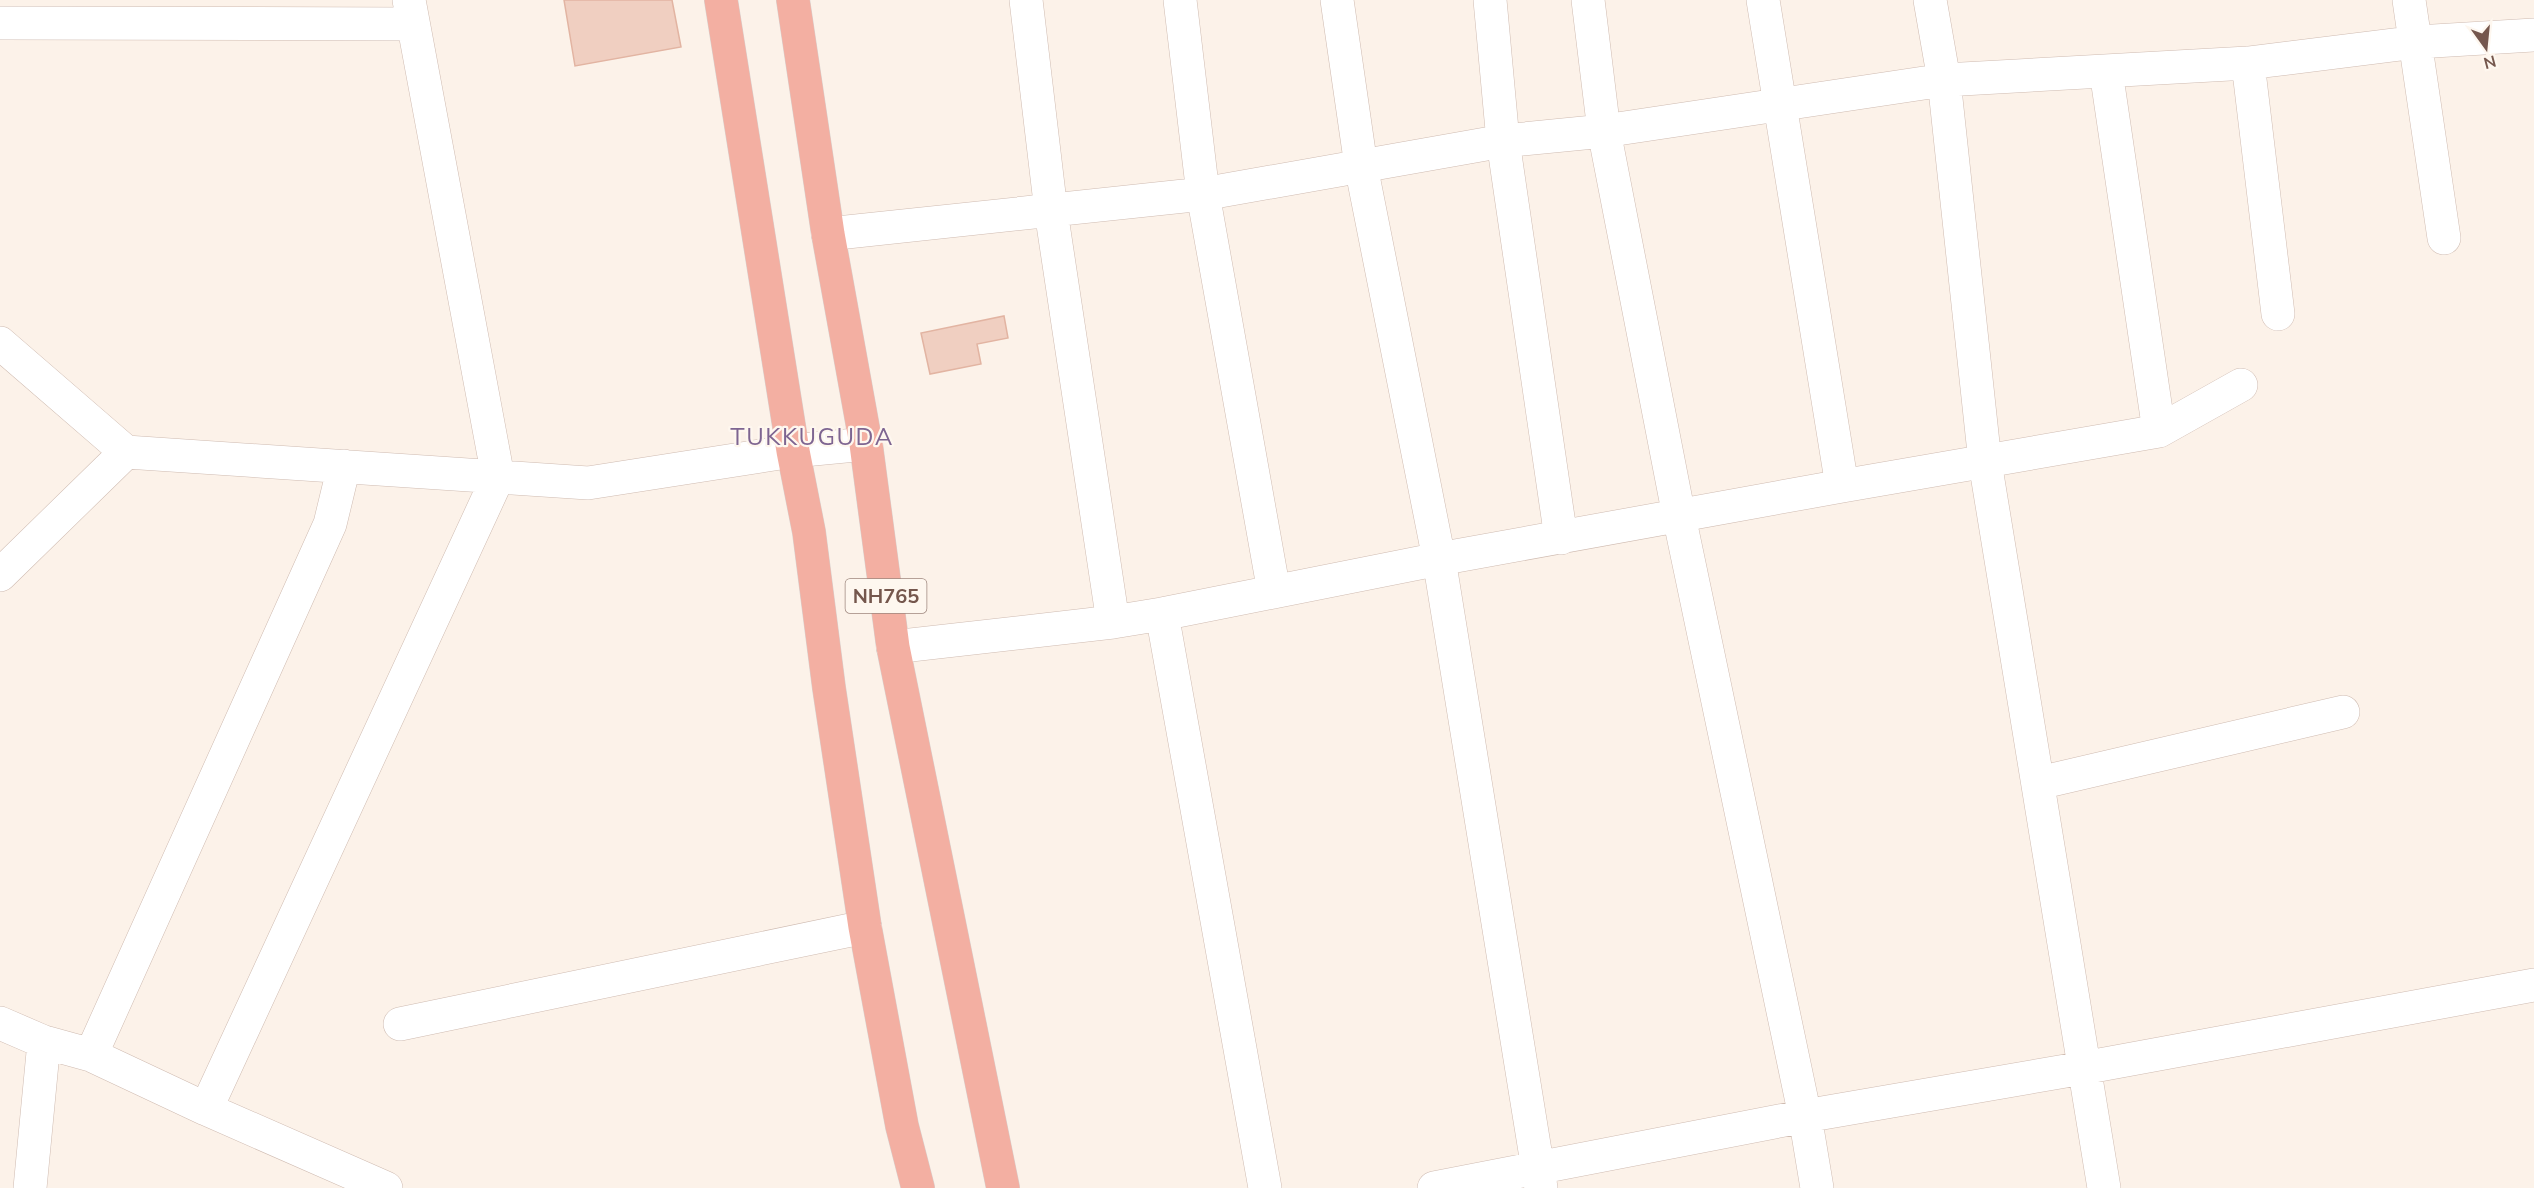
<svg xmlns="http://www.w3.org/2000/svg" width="2534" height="1188" font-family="Mulish,sans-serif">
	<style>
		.building { fill: #f0cfc1; stroke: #e2b4a2; stroke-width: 1.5 }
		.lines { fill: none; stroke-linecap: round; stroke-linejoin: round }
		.minor-casing { stroke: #cfbbb1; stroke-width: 34 }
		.highway-casing { stroke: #d8d0cd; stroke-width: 34 }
		.minor { stroke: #fff; stroke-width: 33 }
		.highway { stroke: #f3afa2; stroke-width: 33 }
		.labels { text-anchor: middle; stroke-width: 4.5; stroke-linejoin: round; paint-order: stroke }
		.shield { fill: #fef7ef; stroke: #9e877e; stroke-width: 1.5 }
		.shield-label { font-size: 20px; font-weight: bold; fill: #75574d }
		.quarter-label { font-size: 24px; letter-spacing: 1.5px; fill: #7e6591; stroke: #fef7ef }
	</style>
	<rect width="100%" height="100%" fill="#fcf2e9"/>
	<!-- building -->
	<path class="building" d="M564,0h108l9,47 -106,19z
		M1004,316l4,22 -31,6 4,20 -51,10 -9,-41z"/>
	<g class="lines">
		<defs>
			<path id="minor" d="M1026,0l25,211 62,411
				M1180,0l23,194 71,398
				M1337,0l24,166 78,393 102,629
				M1490,0l13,141 58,397
				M1588,0l16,131 75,385 126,600 12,72
				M1763,0l79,486
				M1930,0l14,80 41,382 119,726
				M2409,0l35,238
				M0,23l413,1
				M2248,63l30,251
				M2106,71l53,360
				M828,234l375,-40 300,-53 101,-10 340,-51 304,-17 169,-21 117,-7
				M0,343l126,109 462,31 205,-32 73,-7
				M0,575l126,-123
				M1162,614l103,574
				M893,647l220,-25 49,-8 277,-55 403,-73 317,-55 82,-46
				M2039,783l304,-71
				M0,1023l44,19 47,13 115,54 180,79
				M400,1024l465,-97
				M91,1055l239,-531 14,-58
				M206,1109l292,-632 -89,-477
				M30,1188l14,-146
				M1434,1188l371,-72 278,-48 451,-83"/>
			<path id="highway" d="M721,0l72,451 16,81 20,156 36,239 37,199 16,62
				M793,0l35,234 38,210 27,203 110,541"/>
		</defs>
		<!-- minor casing -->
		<use href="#minor" class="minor-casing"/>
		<!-- highway casing -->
		<use href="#highway" class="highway-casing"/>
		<!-- minor -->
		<use href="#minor" class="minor"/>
		<!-- highway -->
		<use href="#highway" class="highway"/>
	</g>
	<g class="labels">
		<!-- shield labels -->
		<rect class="shield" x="845.5" y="579" width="81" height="34" rx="4.5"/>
		<g class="shield-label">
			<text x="886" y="603">NH765</text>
		</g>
		<!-- quarter labels -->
		<g class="quarter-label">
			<text x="812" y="445">TUKKUGUDA</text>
		</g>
	</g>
	<!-- north arrow -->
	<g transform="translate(2486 48) rotate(165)" stroke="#fef7ef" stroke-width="4.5" paint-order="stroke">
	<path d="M0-4.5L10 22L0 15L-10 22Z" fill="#75574d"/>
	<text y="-9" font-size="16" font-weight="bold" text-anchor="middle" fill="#75574d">N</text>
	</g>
</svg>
